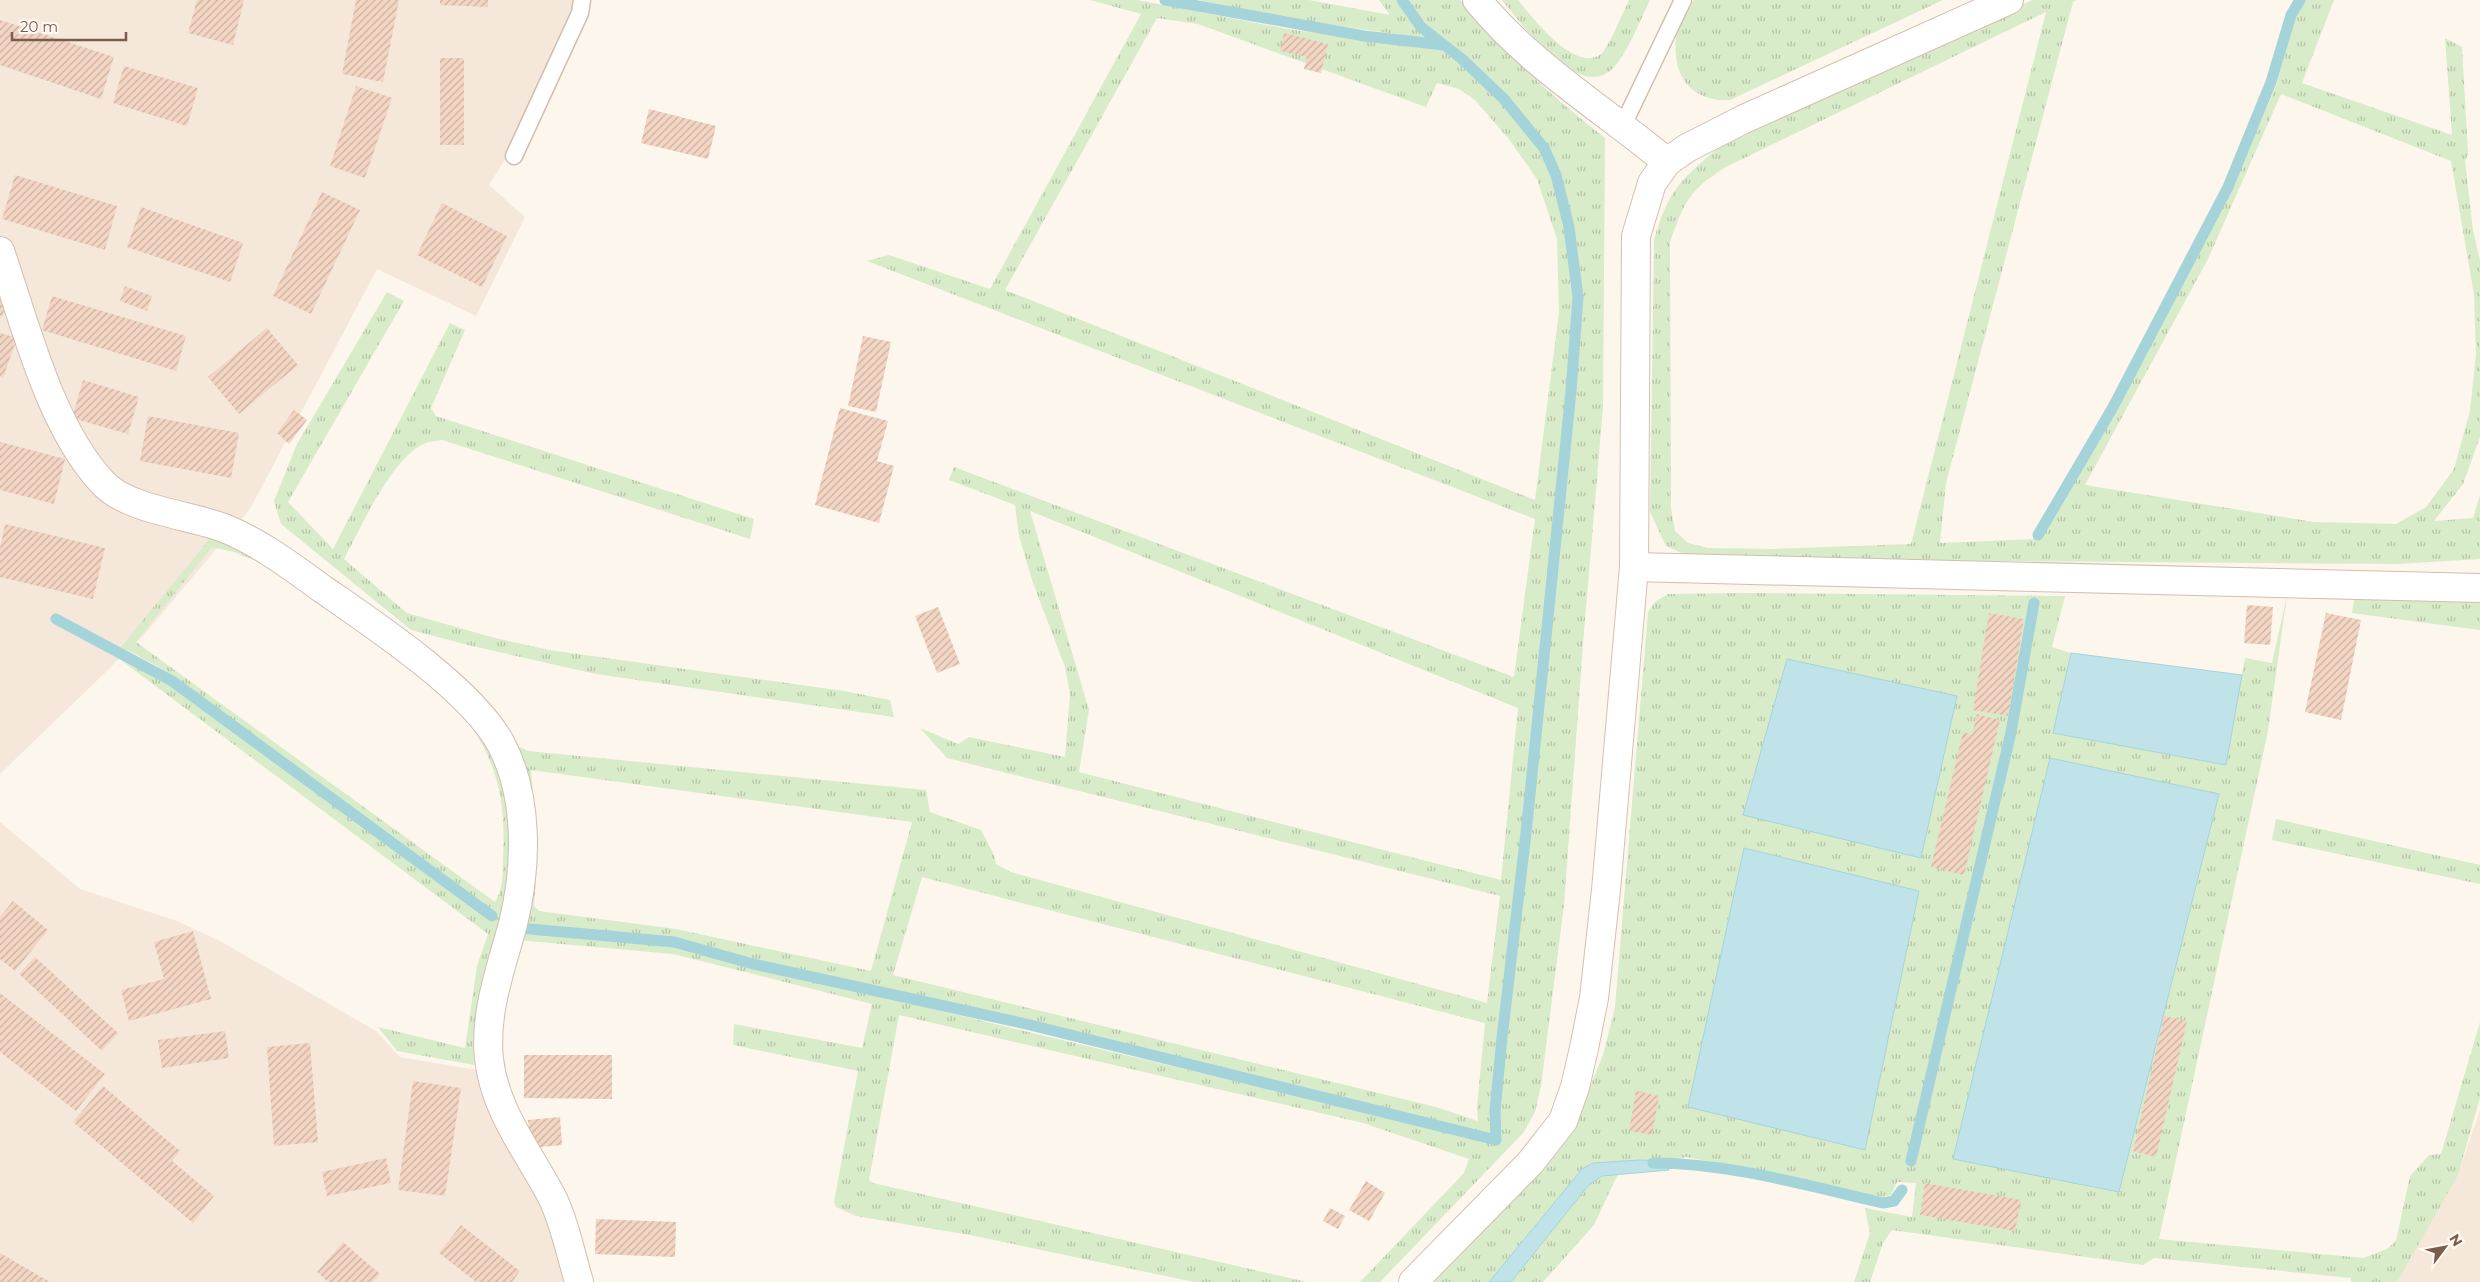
<svg xmlns="http://www.w3.org/2000/svg" width="2480" height="1282" font-family="Montserrat,sans-serif">
	<style>
		.residential { fill: #f5e8da }
		.grass { fill: url(#grass-tufts); fill-rule: evenodd }
		.water { fill: #bfe3e8; stroke: #a5d3da }
		.lines { fill: none; stroke-linecap: round; stroke-linejoin: round }
		.stream { stroke: #a5d3da; stroke-width: 11 }
		.building { fill: url(#building-hatch) }
		.lane-casing { stroke: #d1beb0; stroke-width: 19 }
		.street-casing { stroke: #d1beb0; stroke-width: 30 }
		.secondary-casing { stroke: #d6c0b0; stroke-width: 30 }
		.lane { stroke: #fff; stroke-width: 16 }
		.street { stroke: #fff; stroke-width: 28 }
		.secondary { stroke: #fff; stroke-width: 28 }
	</style>
	<defs>
		<pattern id="grass-tufts" width="24" height="20" patternUnits="userSpaceOnUse" patternTransform="scale(1.25)"><rect width="24" height="20" fill="#d8ecc9"/><path d="M3 7l-1-3M5 7V3M7 7l1-3M15 17l-1-3M17 17v-4M19 17l1-3" fill="none" stroke="#b4c2a5"/></pattern>
		<pattern id="building-hatch" width="6" height="6" patternUnits="userSpaceOnUse" patternTransform="scale(1.25)"><rect width="6" height="6" fill="#f3d5c3"/><path d="M-1 1l2-2M0 6l6-6M5 7l2-2" fill="none" stroke="#cab0a1"/></pattern>
	</defs>
	<rect width="100%" height="100%" fill="#fdf6ec"/>
	<!-- residential -->
	<path class="residential" d="M0,0h573l-5,23 -45,108 -34,54 36,32 -49,99 -99,-47 -127,240 -108,128 -142,137z
		M0,822l80,67 97,32 43,20 156,90 24,26 77,13 65,130 31,82h-573z
		M2480,1110v172h-90l69,-111z"/>
	<!-- grass -->
	<path class="grass" d="M1090,0h47l156,30 149,18c41,30 95,79 111,128 37,110 14,228 1,340 -12,110 -19,221 -32,331 -6,51 -12,102 -18,153 -6,45 -12,91 -10,137l-468,-116 -272,-61 -78,-20 -155,-17 -14,-182 21,10 398,39 4,22 51,18 13,25 2,9 15,8 476,131 13,-107 -553,-138 -27,-30 38,16 11,-7 96,20 5,-63 -5,-27 -32,-84 -14,-47 -4,-31 -66,-25 5,-13 560,210 21,-158 -668,-258 22,-6 101,34 151,-275zM1157,18l41,6 228,83 11,-24 22,6 16,11 33,38 29,41 20,60 2,73 -24,188 -530,-210zM1030,511l488,197 -17,172 -422,-108 10,-62zM531,770l381,52 -41,149 -195,-42 -137,-18 -5,-5 4,-54zM922,877l563,146 -8,84 1,14 -42,-14 -543,-132z
		M1198,0h111l81,15 -11,-15h19l21,29 12,10 -134,-19z
		M1405,0h55c43,52 91,96 145,138l-2,269 -20,237 -19,261 -23,181 -6,26 -11,20 -144,150h-20l104,-109 5,-14 -106,-36 -464,-108 -30,165 4,3 434,99h-113l-224,-47 -114,-19 -20,-9 -2,-5 24,-131 -125,-26 1,-21 128,24 10,-44 -199,-50 -156,-14 2,-7 154,14 825,197v-33l32,-286 44,-434 7,-94 -9,-70 -13,-53 -12,-27 -42,-50 -41,-40 -41,-31z
		M1502,0h16c15,18 57,74 83,54 7,-5 23,-44 28,-54h21c-10,20 -23,56 -39,70 -34,30 -90,-47 -109,-70z
		M1694,0h249l-213,100c-39,2 -58,-24 -54,-62 1,-12 13,-27 18,-38z
		M2032,0h45l-4,2 -127,481 -6,60 97,-4 8,-5 81,-142 107,-206 43,-100 19,-69 9,-17h30l-32,83 150,52 -7,-97 17,9 6,107 -3,7 8,69 7,30v177l-17,47 -29,37 39,-3 7,-23v64l-82,5 -644,-5 -66,-3 -22,-10 -16,-34 4,-272c14,-49 26,-60 64,-92zM2046,12l-135,532 -139,5 -64,-1 -20,-5 -13,-12 -4,-23 -1,-266c15,-41 18,-51 56,-75zM2281,94l170,67 23,134 2,59 -6,57 -16,58 -28,38 -30,17 -82,-2 -229,-37 123,-226z
		M387,292l17,9 -116,201 45,47 117,-226 15,7 -34,78 5,8 318,103 -4,20 -308,-99c-5,1 -11,1 -16,3 -34,13 -65,85 -82,116l63,54 88,25 54,12 295,41 46,9 4,17 -298,-43 -124,-28 -61,-16 -130,-106 -7,-23 23,-57z
		M212,536l92,44 -70,-28 -22,-5 -76,95 359,260c9,-14 7,-28 8,-44 2,-40 -1,-76 -20,-112 -8,-16 -20,-27 -23,-44l48,79 6,72 -12,68 -16,44 -13,73 1,27 -77,-14 -19,-24 87,21 12,-82 11,-32 -370,-276 36,17 15,9 319,236 7,-3 -6,-10 -332,-241 -36,-19z
		M1745,593l320,3 -13,51 19,6 -18,80 172,32 20,-107 27,5 15,-68 -19,136 -109,508 204,19 24,-9 9,-8 14,-65 19,-21 12,-1 39,-132v76l-22,77 -61,107h-46v-4l-197,-20 -11,7 -251,-35 -9,13 -13,39h-16l16,-49 -5,-25 47,9 4,-34 -19,-1 -6,13 -9,2 -196,-40 -17,4 -30,-1 -46,3 -50,53 -54,66h-61l151,-168 24,-59 12,-48 33,-395 7,-10 13,-8zM2031,602l6,1 -23,130 -101,429 -5,-2 100,-429z
		M2364,596l116,6v28l-128,-17 2,-13z
		M2276,819l204,46v19l-208,-44z
		M1618,1174l-24,51 -51,57h-32l77,-96 14,-10z"/>
	<!-- water -->
	<path class="water" d="M2071,653l171,22 -16,90 -173,-32z
		M1787,659l170,37 -36,162 -178,-43z
		M2050,758l169,36 -100,398 -166,-33z
		M1744,848l175,43 -54,259 -177,-43z
		M1639,1160l30,1v9l-67,6 -14,10 -77,96h-22l93,-113 11,-6z"/>
	<g class="lines">
		<!-- stream -->
		<path class="stream" d="M1165,0l199,36 80,9
			M2038,535l75,-128 115,-220 43,-105 20,-67 9,-15
			M56,619l116,62 320,235
			M519,928l155,14 79,22 273,60 470,116 -1,-29 7,-73 25,-214 44,-433 7,-94 -9,-70 -13,-52 -12,-27 -40,-49 -42,-40 -41,-32 -19,-27
			M1911,1161l100,-429 23,-129
			M1653,1163c77,0 155,23 230,40l11,-2 8,-11"/>
	</g>
	<!-- building -->
	<path class="building" d="M197,0h47l-11,45 -45,-12z
		M356,0h43l-16,82 -41,-8z
		M440,0h48v7l-48,-2z
		M0,20l114,37 -13,42 -101,-34z
		M1284,33l44,11 -7,29 -17,-4 3,-12 -27,-6z
		M440,58h24v87h-24z
		M124,66l74,22 -11,38 -74,-23z
		M356,86l36,12 -27,80 -35,-12z
		M649,109l67,17 -8,33 -67,-16z
		M15,175l102,31 -12,44 -103,-31z
		M322,192l38,18 -49,104 -38,-18z
		M442,203l65,33 -25,51 -65,-32z
		M141,207l102,36 -13,39 -103,-35z
		M125,286l27,10 -5,15 -27,-10z
		M52,296l134,40 -10,35 -134,-41z
		M0,300l7,2 -5,15 -2,-1z
		M267,328l31,37 -59,49 -31,-37z
		M0,333l17,5 -14,40 -3,-1z
		M863,336l28,6 -15,70 -28,-6z
		M83,380l56,17 -11,37 -56,-16z
		M840,408l48,13 -11,40 17,5 -15,57 -64,-18z
		M294,410l13,10 -18,24 -12,-11z
		M148,416l91,17 -8,45 -91,-17z
		M0,442l65,17 -11,45 -54,-14z
		M5,524l100,24 -12,51 -93,-22v-29z
		M2247,605l26,2 -3,38 -26,-2z
		M938,607l22,57 -23,9 -22,-57z
		M1989,613l35,6 -16,97 -35,-6z
		M2326,613l35,7 -20,100 -36,-8z
		M1977,714l23,6 -36,155 -33,-8 32,-135 9,3z
		M13,901l35,29 -33,41 -15,-12v-42z
		M193,931l18,68 -82,22 -8,-31 43,-11 -10,-37z
		M35,957l83,76 -16,18 -83,-77z
		M0,993l105,81 -29,37 -76,-59z
		M2164,1016l23,5 -31,136 -23,-6z
		M225,1031l4,27 -67,10 -4,-28z
		M310,1043l8,99 -44,4 -7,-99z
		M524,1055h88v44l-88,-1z
		M413,1081l48,7 -16,108 -47,-6z
		M103,1086l77,65 -8,10 42,35 -21,27 -120,-101z
		M1636,1091l23,5 -7,39 -23,-4z
		M560,1117l2,28 -31,3 -3,-28z
		M386,1158l5,25 -64,13 -5,-24z
		M1366,1181l19,12 -16,28 -20,-11z
		M1925,1183l96,17 -6,31 -95,-16z
		M1330,1208l15,8 -7,13 -15,-8z
		M596,1219l80,3 -1,35 -80,-3z
		M461,1225l59,46 -8,11h-36l-37,-29z
		M343,1242l37,32 -7,8h-45l-11,-10z
		M0,1253l50,29h-50z"/>
	<g class="lines">
		<defs>
			<path id="lane" d="M1623,125l60,-125
				M514,156l66,-143 2,-13"/>
			<path id="street" d="M1477,0c53,65 126,109 190,162
				M0,251c25,72 50,176 103,232 25,27 87,32 121,45 37,15 68,39 100,62 52,36 148,100 177,154 28,53 26,123 12,180 -12,44 -29,89 -24,135 6,52 38,91 62,136 13,25 20,60 28,87
				M1634,567l846,21"/>
			<path id="secondary" d="M1413,1282l117,-119 33,-42 12,-34 9,-39 10,-50 12,-108 28,-323 2,-331 16,-53 15,-21 20,-14 57,-29 265,-119"/>
		</defs>
		<!-- lane casing -->
		<use href="#lane" class="lane-casing"/>
		<!-- street casing -->
		<use href="#street" class="street-casing"/>
		<!-- secondary casing -->
		<use href="#secondary" class="secondary-casing"/>
		<!-- lane -->
		<use href="#lane" class="lane"/>
		<!-- street -->
		<use href="#street" class="street"/>
		<!-- secondary -->
		<use href="#secondary" class="secondary"/>
	</g>
	<!-- north arrow -->
	<g transform="translate(2445 1247) rotate(58)" stroke="#fffaf3" stroke-width="4" paint-order="stroke">
	<path d="M0-4L9 19L0 12L-9 19Z" fill="#7a5c4d"/>
	<text y="-8" font-size="14" font-weight="bold" text-anchor="middle" fill="#7a5c4d">N</text>
	</g>
	<!-- scale -->
	<path d="M12 32v8h114v-8" fill="none" stroke="#7a5c4d" stroke-width="2.5"/>
	<text x="20" y="32" font-size="15" fill="#7a5c4d" stroke="#fffaf3" stroke-width="4" paint-order="stroke">20 m</text>
</svg>
